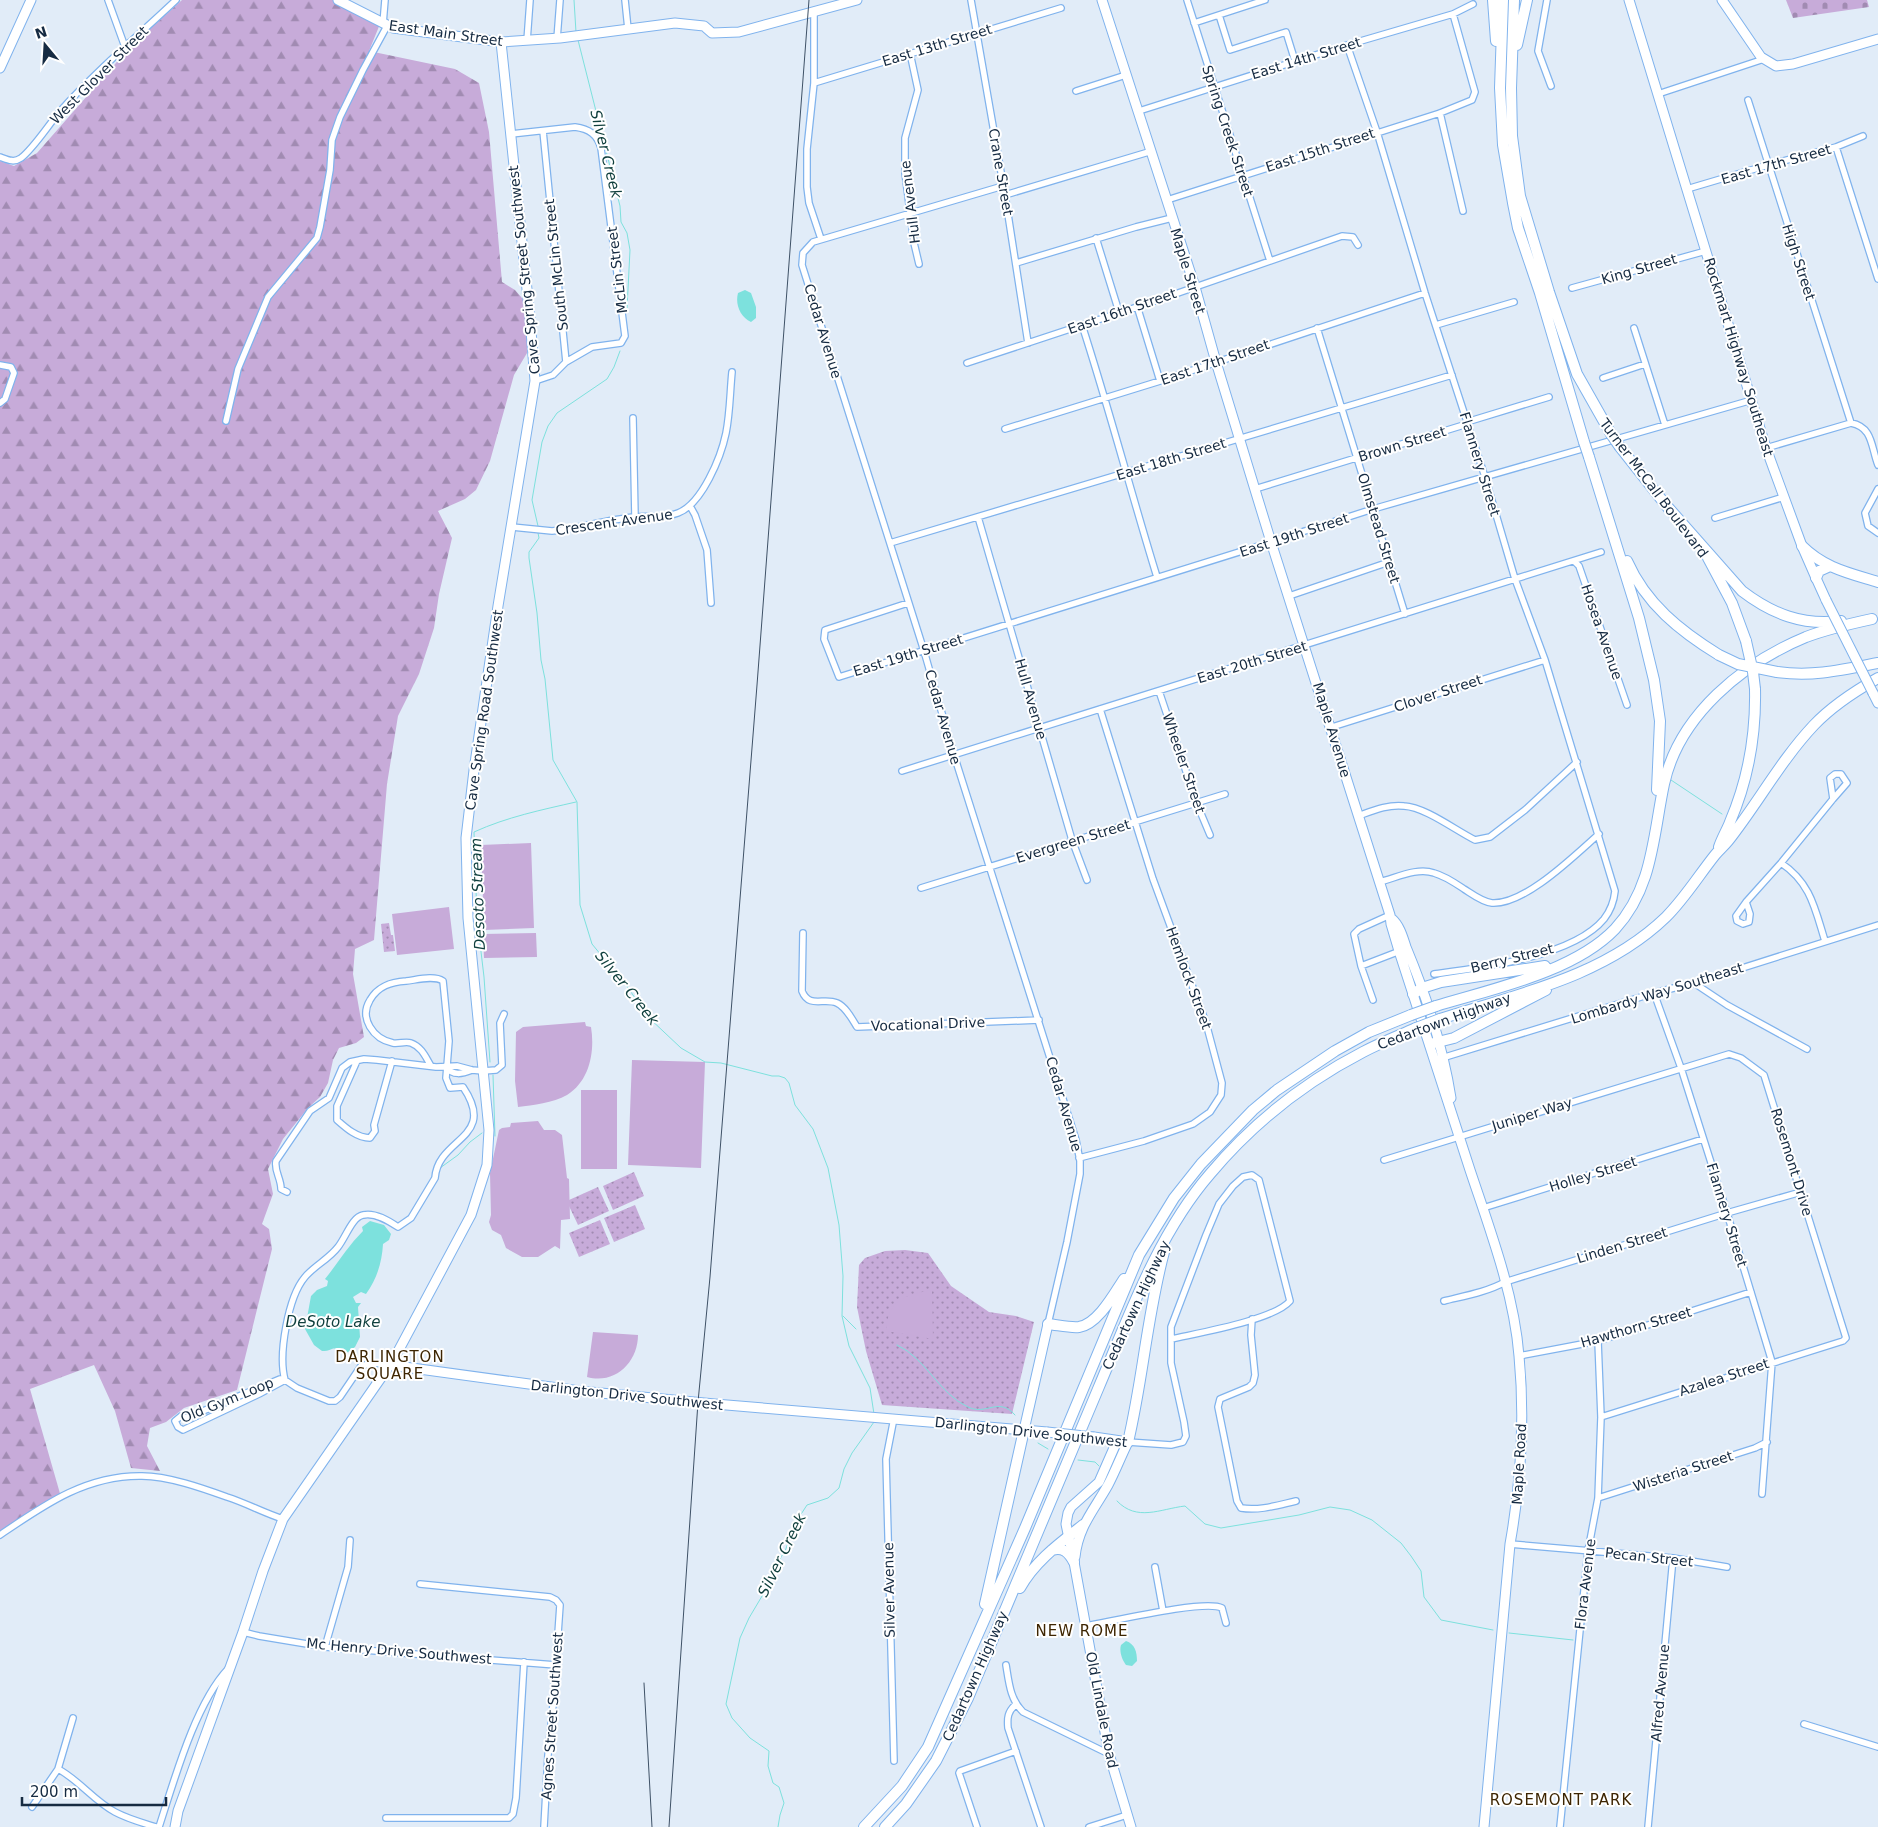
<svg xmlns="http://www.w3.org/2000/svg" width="1878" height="1827" font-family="'DejaVu Sans',sans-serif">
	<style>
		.forest { fill: url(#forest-firs) }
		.cemetery { fill: url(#cemetery-stones) }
		.park { fill: url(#park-dots) }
		.garden { fill: #c7abd9 }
		.water { fill: #7de1dd }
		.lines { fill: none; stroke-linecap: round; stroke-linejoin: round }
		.stream { stroke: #7de1dd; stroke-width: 1 }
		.street-casing { stroke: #80b3ed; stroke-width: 8 }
		.secondary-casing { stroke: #80b3ed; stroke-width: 11 }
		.primary-casing { stroke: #80b3ed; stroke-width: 11 }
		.highway-casing { stroke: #80b3ed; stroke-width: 12 }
		.street { stroke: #fff; stroke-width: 5.5 }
		.secondary { stroke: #fff; stroke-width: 9 }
		.primary { stroke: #fff; stroke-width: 9 }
		.highway { stroke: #fff; stroke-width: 10 }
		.rail { stroke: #3e5166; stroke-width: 1 }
		.secondary-bridge-casing { stroke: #80b3ed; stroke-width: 11; stroke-linecap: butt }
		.primary-bridge-casing { stroke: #80b3ed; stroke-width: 11; stroke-linecap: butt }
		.highway-bridge-casing { stroke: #80b3ed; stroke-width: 12; stroke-linecap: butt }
		.secondary-bridge { stroke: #fff; stroke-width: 9 }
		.primary-bridge { stroke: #fff; stroke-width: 9 }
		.highway-bridge { stroke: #fff; stroke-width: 10 }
		.labels { text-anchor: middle; stroke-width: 4; stroke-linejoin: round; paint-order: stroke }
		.street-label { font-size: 14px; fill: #162b42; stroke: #fff }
		.water-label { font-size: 15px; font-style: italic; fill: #0f3f3d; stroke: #fff }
		.neighbourhood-label { font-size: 15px; letter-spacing: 1px; fill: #3d2502; stroke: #fff }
	</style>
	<defs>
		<pattern id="forest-firs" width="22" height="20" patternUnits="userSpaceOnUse" patternTransform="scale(1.25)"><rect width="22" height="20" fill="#c7abd9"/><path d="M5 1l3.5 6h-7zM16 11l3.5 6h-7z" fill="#a18bb2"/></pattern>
		<pattern id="cemetery-stones" width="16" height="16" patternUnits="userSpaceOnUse" patternTransform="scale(1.25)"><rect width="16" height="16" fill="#c7abd9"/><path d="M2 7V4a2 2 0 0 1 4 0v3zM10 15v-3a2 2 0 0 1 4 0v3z" fill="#a18bb2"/></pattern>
		<pattern id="park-dots" width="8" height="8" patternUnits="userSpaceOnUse" patternTransform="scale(1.25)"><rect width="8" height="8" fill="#c7abd9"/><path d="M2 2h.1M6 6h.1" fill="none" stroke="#a18bb2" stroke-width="1.8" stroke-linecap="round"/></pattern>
	</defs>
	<rect width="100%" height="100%" fill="#e1ecf8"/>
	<!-- forest -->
	<path class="forest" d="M182,0h153l45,24 -11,27 86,18 24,14 10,49 13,150 13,8 13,15 -1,48 -13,22 -24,86 -14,29 -11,9 -27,12 14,27 -13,56 -5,34 -15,46 -21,42 -11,68 -13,156 -19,9 -2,25 11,63 -8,6 -17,5 -6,12 -5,23 -8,14 -12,11 -25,31 -15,30 5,25 -11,30 7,5 3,20 -35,141 -53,18 -18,14 -16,6 -3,18 13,25 -29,-3 -16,-57 -21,-46 -64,24 31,108 -61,38v-1374l14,5 23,-13 93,-106z"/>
	<!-- cemetery -->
	<path class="cemetery" d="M1786,0h81l2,7 -76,11z"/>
	<!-- park -->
	<path class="park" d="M389,923l2,12h2l2,16 -11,1 -3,-28z
		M634,1172l10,24 -31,14 -10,-24z
		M598,1187l11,24 -31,14 -9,-19v-6z
		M635,1205l10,24 -31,13 -10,-24z
		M600,1220l10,24 -31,13 -10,-24z
		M905,1250l23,3 23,33 38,26 27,4 18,6 -22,92 -130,-9 -16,-54 -9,-44 2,-42 6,-7 20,-7z"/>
	<!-- garden -->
	<path class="garden" d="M531,843l3,85 -50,2 -3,-85z
		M449,907l5,42 -57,6 -5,-41z
		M536,933l1,24 -53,1 -1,-24z
		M585,1022l1,4 5,1c4,24 -1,54 -24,68 -14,8 -34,10 -49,12l-3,-26 1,-49 7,-5z
		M632,1060l73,2 -4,106 -73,-3z
		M581,1090h36v79h-36z
		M538,1121l6,9h11l7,5 5,43 2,1 1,40 -9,1 -1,29 -5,-3 -17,11h-16l-16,-9 -5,-13 -9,-5 -3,-8 2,-7 -1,-42 9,-43 3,-2 8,-1 1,-4z
		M932,1290l1,49 -47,-8c2,-31 18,-36 46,-41z
		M593,1332l45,3c0,27 -23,50 -51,42z"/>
	<!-- water -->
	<path class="water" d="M745,290l6,3 5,14v11l-5,4c-11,-5 -16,-18 -13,-29z
		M370,1221l14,4 7,9 -2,6 -6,4c-1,18 -6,35 -17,50l-5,-2 -8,5 3,6h5l-3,4 2,30 -5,10 -11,8c-14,-12 -8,-4 -22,-4l-8,-6 -9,-16 6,-33 6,-6 10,-4 1,-5 -3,-2c13,-16 23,-33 38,-48l-1,-4z
		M1126,1641c9,3 11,11 11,20l-5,5 -6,-1c-4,-5 -7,-14 -5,-20z"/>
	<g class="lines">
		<!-- stream -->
		<path class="stream" d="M574,0l2,32
			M578,40l42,166 1,16 6,11 3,17 -3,59
			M538,526l-6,-26 10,-58 6,-16 9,-13 50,-34 7,-12 6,-16
			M538,533l1,5 -10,14v6l8,55 4,47 4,19 8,81 24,42 3,103 12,39 37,45 18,27 34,32 24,14 16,1 51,13h7l6,2 4,5 6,22 18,24 15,39 11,57 4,51 -1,40 7,30 21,42 4,26
			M1671,780l51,34
			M490,1062l-6,-85 -7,-59 -3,-86c33,-15 67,-22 102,-30
			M493,1075l2,61
			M440,1168l18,-13 12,-13 12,-9
			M843,1316l13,13
			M897,1345c29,13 42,49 71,62 18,9 31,-11 47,8
			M1038,1443l10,6
			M1078,1460l17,2 4,4
			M1117,1501c20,21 43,8 68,5l20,18 16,4 78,-13 31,-8 20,3 22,10 29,23 10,13 10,15 3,26 17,23 52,10
			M1509,1633l64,7
			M778,1827l2,-12 4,-12 -5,-16 -6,-4 -5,-17 1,-15 -19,-13 -18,-20 -6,-14 14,-66 9,-20 19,-32 13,-29 4,-6 11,-29 11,-17 21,-7 11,-10 5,-19 8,-16 22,-31"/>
		<defs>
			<path id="street" d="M108,0l17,47
				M625,0l3,29
				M971,0l34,195 23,148
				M1187,0l83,261
				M1547,0l-9,51 13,35
				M814,13v70l-7,66v38l2,16 12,36
				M1219,15l11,35 56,-18 9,29
				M1194,23l71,-23
				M383,24l2,-24
				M557,39l3,-39
				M527,41l3,-41
				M1347,45l30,87 48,161 60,184 30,102 30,81 70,231c-1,10 -4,19 -11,28 -31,38 -124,49 -170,55
				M910,53l8,37 -13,48v35l9,70 5,21
				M814,83l247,-75
				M1076,91l50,-16
				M1658,94l106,-35
				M1748,100l103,323
				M1139,111l208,-66 106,-31 20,-10
				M1440,113l23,98
				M511,134l64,-7c14,2 22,7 26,21l24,188 -4,7 -29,4 -26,15
				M1836,147l42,132
				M0,157c8,3 14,6 21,1 14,-11 29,-36 42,-50 35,-39 75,-72 113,-108
				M1003,186l-190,56 -10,11 -1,12 122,386 30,104 122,385 4,21v13l-13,68 -19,82
				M1687,189l81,-24 68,-18 27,-11
				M1005,195l147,-44
				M1167,200l273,-87 32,-13 3,-8 -2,-7 -20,-71
				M1096,238l23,74
				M1016,263l120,-36 36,-9
				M1572,288l134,-37
				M1137,306l23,75
				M1082,325c27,83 49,168 75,252
				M1436,325l78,-23
				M1317,328l88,286
				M1634,328l31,97
				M967,363l191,-63 184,-64 11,1 5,8
				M0,365l11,2 3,6 -9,26 -5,4
				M1603,378l42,-14
				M535,381l18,-6 13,-13 -23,-231
				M633,418l2,99
				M226,421l12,-52 30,-72 49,-59 3,-11 10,-57 2,-30 8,-23 23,-47 24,-44
				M1005,429l155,-48 265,-88
				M1766,448l85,-25c22,4 20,24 27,42
				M1255,489l212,-65 3,-3 79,-24
				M1878,489l-13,24 3,13 10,7
				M690,506l5,9 12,35 4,53
				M978,517l94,323 15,40
				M1715,518l69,-21
				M512,527l40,4 9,-1c24,-4 48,-10 72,-13 16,-2 29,2 45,-4 24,-9 43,-56 48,-80 4,-20 4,-41 6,-61
				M890,543l562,-168
				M1574,561l5,5 48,139
				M1289,596l100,-34
				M908,603l-83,27 -1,9 15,38 432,-135 102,-33 379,-109
				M1159,691l38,113 13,31
				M1332,727l213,-67
				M902,771l699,-219
				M1835,774h6l6,9 -14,16 -3,-21z
				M1358,816c14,-5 30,-12 46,-10 21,1 51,24 71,34l15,-3 35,-27 52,-48
				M1781,863c30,20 34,46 44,78
				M1379,882c17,-4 38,-15 55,-9 11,3 21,10 30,16 8,5 18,13 28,14 33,2 83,-48 107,-69
				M921,888l304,-94
				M1746,902l35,-39 52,-64
				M1746,902l4,12 -1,8 -6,2 -6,-3 -1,-5z
				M803,933l-1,58c7,18 22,6 35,12 9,4 15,16 20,24l182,-7
				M1361,966l39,-15
				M1694,983l33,22 80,44
				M1654,993l27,75 46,145 45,149 -10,132
				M1373,1000l-12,-34 -7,-32 5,-5 31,-14
				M1442,1058l212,-65 44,-11 180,-57
				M357,1061l-20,45v14c9,8 20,18 33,18l5,-7 -1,-6 18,-64
				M446,1067c7,9 16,7 26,3
				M1079,1158l65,-17 49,-17 17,-12 11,-17 1,-12 -16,-60 -53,-144 -53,-170
				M1384,1160l345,-106 12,4 23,17 82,263 -3,3 -242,76
				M287,1192l-6,-3c0,-11 -7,-18 -5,-28l34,-50 19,-13 13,-30 8,-6 14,-3 13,1 59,7 21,-1 15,4 11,1 13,-1 6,-5 -2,-42 4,-9
				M1483,1208l220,-69
				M1444,1301c20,-5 43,-9 61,-19l222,-69 74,-21
				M1252,1319l-1,16 4,40 -2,8 -4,4 -29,12 -2,8 19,94 4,7c19,3 37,-3 55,-7
				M1519,1356l79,-15 153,-49
				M390,1365l-16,-2 -13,3 -21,31 -5,4h-6l-32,-13 -12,-8c-7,-25 3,-83 20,-103 9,-11 24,-18 33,-30 8,-10 14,-30 25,-32 12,-3 26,6 35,12l13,-9 24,-40c3,-41 63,-39 28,-91l-13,1 -4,-10 3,-37 -6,-60c-9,-6 -27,-1 -37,0 -15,1 -28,5 -36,19 -11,18 3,39 23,43 6,1 13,-2 18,0 11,4 15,15 20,23
				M280,1379l5,1 -26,14 -76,36 -5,-3 -3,-6 6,-5 5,2z
				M1128,1442l43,3 12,-3 3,-6 -2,-14 -13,-59v-36l35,-92 13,-31 14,-18 10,-9 9,-2 7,5 31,121c-16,19 -92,32 -118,38
				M1598,1498l157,-50 12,-6
				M0,1535c44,-30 86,-60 142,-59 26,0 60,12 85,21 19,6 37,16 56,22
				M1510,1544l163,14 54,9
				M1155,1567l8,44
				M420,1584l130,13 6,3 4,5 -7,100 -5,50 -4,72
				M1086,1626c24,-4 119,-27 136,-18l4,15
				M243,1632l16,4 66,11 231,18
				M325,1647l23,-80 2,-27
				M1006,1665c3,18 4,34 17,47l86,42
				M1015,1705c-7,7 -8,12 -7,23l33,99
				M1804,1724l74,23
				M894,1761l-8,-302 8,-41
				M58,1769c21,11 36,32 57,43 13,7 28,11 41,15
				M32,1807l26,-38 15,-51
				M386,1818h123l4,-4 3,-16 8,-136
				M159,1827c15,-46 36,-123 69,-158
				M977,1827l-18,-54 1,-2 56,-20
				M1089,1827l38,-12
				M1560,1827l28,-276 10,-53 3,-81 -3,-76
				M1648,1827l25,-269"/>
			<path id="secondary" d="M338,0l55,28 108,14 59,-4 115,-15 29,3 8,7 27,-1 118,-32
				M1102,0l93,287 21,75 55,180 119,373 1,9 8,27c24,73 47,146 71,219 20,60 44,123 49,186 6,63 2,126 -9,188l-26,283
				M1629,0l137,448 36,98 14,32
				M1722,0l39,57 15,9 17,-2 85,-25
				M0,68l31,-68
				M1392,919c8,7 11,19 14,28 20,48 37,100 45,151
				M390,1365l190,26 135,13 332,28
				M1024,1430l24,-106
				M1117,1441l-18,41 -28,25 -3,6 -2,11 8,38 35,192 22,73
				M1075,1557c3,-30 19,-47 33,-72 7,-13 13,-29 20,-43l-34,-5
				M175,1827l3,-16 65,-179 20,-61 20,-52 111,-160 77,-144 16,-50 2,-35 -21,-212 -2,-80 8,-68 24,-164 37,-225 -5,-63 -29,-276"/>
			<path id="primary" d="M1816,578l10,22
				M1873,693l5,10"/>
			<path id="highway" d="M1493,0l3,41
				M1503,0l-3,88 3,57 10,58 5,25 22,65 44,149
				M1514,0l-3,88 1,48 8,60 29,96 28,82 34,60
				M1517,45l10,-45
				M1620,447l49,62
				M1589,457l50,161 15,62 6,41 -3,69
				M1666,505l76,86c30,23 61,35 99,30
				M1802,546c22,22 47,27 76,36
				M1708,558l24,45 14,38
				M1627,561c19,43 53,70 92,94
				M1816,578l3,-7 11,-5
				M1777,672c36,5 65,-2 101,-9
				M1719,847c3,-9 8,-17 11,-25 18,-42 26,-87 25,-133
				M1413,994l9,-6 19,-6 104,-16
				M1436,1006c56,-17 138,-34 179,-77 38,-41 38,-93 49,-145 15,-69 79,-121 142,-147 21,-8 43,-13 66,-18
				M1440,1019c79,-25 165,-43 226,-102 19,-19 33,-42 49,-62 4,-5 9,-9 13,-14 30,-38 53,-81 86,-116 18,-19 41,-34 64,-47
				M1430,1044l24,-6 92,-48
				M1048,1324c10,1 22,4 31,3 19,-3 35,-33 45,-48
				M1128,1442c15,-63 19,-127 36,-190
				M1052,1550c11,-4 17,3 22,12
				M1020,1588c14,-26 40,-45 63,-63
				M985,1604l39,-174
				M864,1827l38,-41 26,-39 97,-219 114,-273 35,-57 27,-34 52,-54 24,-20 58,-39 34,-19 42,-17
				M885,1827l21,-23 30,-43 32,-63c44,-103 86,-206 130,-309 31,-73 60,-155 112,-215 42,-50 95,-92 153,-122 17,-9 35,-16 53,-24"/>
		</defs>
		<!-- street casing -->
		<use href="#street" class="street-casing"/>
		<!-- secondary casing -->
		<use href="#secondary" class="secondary-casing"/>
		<!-- primary casing -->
		<use href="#primary" class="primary-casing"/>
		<!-- highway casing -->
		<use href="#highway" class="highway-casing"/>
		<!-- street -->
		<use href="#street" class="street"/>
		<!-- secondary -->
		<use href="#secondary" class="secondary"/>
		<!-- primary -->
		<use href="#primary" class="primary"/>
		<!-- highway -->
		<use href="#highway" class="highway"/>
		<!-- rail -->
		<path class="rail" d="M644,1683l8,144
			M669,1827l29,-425 12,-125 47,-592 52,-685"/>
		<defs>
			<path id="secondary-bridge" d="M1047,1432l47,5"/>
			<path id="primary-bridge" d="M1826,600l47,93"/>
			<path id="highway-bridge" d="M1611,434l9,13
				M1584,442l5,15
				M1746,641l7,31 2,17
				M1719,655l19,9 39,8
				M1411,1015l25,-9
				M1416,1028l24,-9"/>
		</defs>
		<!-- secondary-bridge casing -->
		<use href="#secondary-bridge" class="secondary-bridge-casing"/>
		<!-- primary-bridge casing -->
		<use href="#primary-bridge" class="primary-bridge-casing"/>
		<!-- highway-bridge casing -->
		<use href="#highway-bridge" class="highway-bridge-casing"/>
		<!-- secondary-bridge -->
		<use href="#secondary-bridge" class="secondary-bridge"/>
		<!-- primary-bridge -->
		<use href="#primary-bridge" class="primary-bridge"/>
		<!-- highway-bridge -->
		<use href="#highway-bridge" class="highway-bridge"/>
	</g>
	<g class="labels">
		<!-- street labels -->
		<g class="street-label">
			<text transform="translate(446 33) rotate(8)" y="5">East Main Street</text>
			<text transform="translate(937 45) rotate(-17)" y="5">East 13th Street</text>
			<text transform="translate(1306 58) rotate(-17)" y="5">East 14th Street</text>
			<text transform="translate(99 75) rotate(-45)" y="5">West Glover Street</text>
			<text transform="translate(1228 131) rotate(72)" y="5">Spring Creek Street</text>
			<text transform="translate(1320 150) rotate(-18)" y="5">East 15th Street</text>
			<text transform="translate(1776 164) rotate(-16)" y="5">East 17th Street</text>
			<text transform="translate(1001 172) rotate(80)" y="5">Crane Street</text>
			<text transform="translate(910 202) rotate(-97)" y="5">Hull Avenue</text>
			<text transform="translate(1799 262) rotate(72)" y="5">High Street</text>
			<text transform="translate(556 265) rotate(-96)" y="5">South McLin Street</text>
			<text transform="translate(1639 269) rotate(-16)" y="5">King Street</text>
			<text transform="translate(524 270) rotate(-96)" y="5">Cave Spring Street Southwest</text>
			<text transform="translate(617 270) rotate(-97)" y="5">McLin Street</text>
			<text transform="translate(1188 271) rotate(73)" y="5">Maple Street</text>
			<text transform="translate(1122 311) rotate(-19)" y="5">East 16th Street</text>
			<text transform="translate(823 331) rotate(73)" y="5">Cedar Avenue</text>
			<text transform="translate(1739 357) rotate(73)" y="5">Rockmart Highway Southeast</text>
			<text transform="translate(1215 362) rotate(-19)" y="5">East 17th Street</text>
			<text transform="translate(1402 444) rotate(-17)" y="5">Brown Street</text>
			<text transform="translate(1171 459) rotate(-17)" y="5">East 18th Street</text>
			<text transform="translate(1480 464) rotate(73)" y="5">Flannery Street</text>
			<text transform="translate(1654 488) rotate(53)" y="5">Turner McCall Boulevard</text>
			<text transform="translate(614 522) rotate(-8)" y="5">Crescent Avenue</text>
			<text transform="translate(1379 528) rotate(73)" y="5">Olmstead Street</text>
			<text transform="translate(1294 535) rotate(-18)" y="5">East 19th Street</text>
			<text transform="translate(1602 632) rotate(71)" y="5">Hosea Avenue</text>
			<text transform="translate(908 655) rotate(-17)" y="5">East 19th Street</text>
			<text transform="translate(1252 662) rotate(-17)" y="5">East 20th Street</text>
			<text transform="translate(1438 693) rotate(-18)" y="5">Clover Street</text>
			<text transform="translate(1031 699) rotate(74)" y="5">Hull Avenue</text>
			<text transform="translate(484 710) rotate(-82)" y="5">Cave Spring Road Southwest</text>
			<text transform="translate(943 717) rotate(74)" y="5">Cedar Avenue</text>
			<text transform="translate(1332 730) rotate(73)" y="5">Maple Avenue</text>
			<text transform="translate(1184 763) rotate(71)" y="5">Wheeler Street</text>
			<text transform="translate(1073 841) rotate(-17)" y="5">Evergreen Street</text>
			<text transform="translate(1512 958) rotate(-14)" y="5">Berry Street</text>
			<text transform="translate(1189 978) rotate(70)" y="5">Hemlock Street</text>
			<text transform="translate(1657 993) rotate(-17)" y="5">Lombardy Way Southeast</text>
			<text transform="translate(1444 1021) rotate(-20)" y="5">Cedartown Highway</text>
			<text transform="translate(928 1024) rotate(-2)" y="5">Vocational Drive</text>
			<text transform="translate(1064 1104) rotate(74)" y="5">Cedar Avenue</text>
			<text transform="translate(1532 1114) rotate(-17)" y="5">Juniper Way</text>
			<text transform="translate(1792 1162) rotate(73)" y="5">Rosemont Drive</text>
			<text transform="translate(1593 1174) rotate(-17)" y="5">Holley Street</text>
			<text transform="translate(1727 1215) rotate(73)" y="5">Flannery Street</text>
			<text transform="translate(1622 1245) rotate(-17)" y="5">Linden Street</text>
			<text transform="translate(1136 1305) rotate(-65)" y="5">Cedartown Highway</text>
			<text transform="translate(1636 1327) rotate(-16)" y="5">Hawthorn Street</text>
			<text transform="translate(1724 1377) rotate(-18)" y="5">Azalea Street</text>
			<text transform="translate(627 1395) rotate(6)" y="5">Darlington Drive Southwest</text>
			<text transform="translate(227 1400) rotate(-22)" y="5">Old Gym Loop</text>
			<text transform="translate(1031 1432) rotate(6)" y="5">Darlington Drive Southwest</text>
			<text transform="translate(1519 1464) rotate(-87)" y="5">Maple Road</text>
			<text transform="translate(1683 1471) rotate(-18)" y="5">Wisteria Street</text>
			<text transform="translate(1649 1557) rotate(6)" y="5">Pecan Street</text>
			<text transform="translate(1585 1584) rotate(-83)" y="5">Flora Avenue</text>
			<text transform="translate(889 1590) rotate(-91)" y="5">Silver Avenue</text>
			<text transform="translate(399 1651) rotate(5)" y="5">Mc Henry Drive Southwest</text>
			<text transform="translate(975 1676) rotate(-66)" y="5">Cedartown Highway</text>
			<text transform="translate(1660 1693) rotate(-85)" y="5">Alfred Avenue</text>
			<text transform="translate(1102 1710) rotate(79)" y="5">Old Lindale Road</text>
			<text transform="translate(552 1716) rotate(-86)" y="5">Agnes Street Southwest</text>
		</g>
		<!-- water labels -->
		<g class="water-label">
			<text transform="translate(606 154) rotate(76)" y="5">Silver Creek</text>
			<text transform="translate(478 894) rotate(-92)" y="5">Desoto Stream</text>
			<text transform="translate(627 988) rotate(51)" y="5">Silver Creek</text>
			<text x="333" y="1327">DeSoto Lake</text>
			<text transform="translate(782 1555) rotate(-64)" y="5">Silver Creek</text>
		</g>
		<!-- neighbourhood labels -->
		<g class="neighbourhood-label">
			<text x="390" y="1362">DARLINGTON<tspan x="390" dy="17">SQUARE</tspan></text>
			<text x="1082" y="1636">NEW ROME</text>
			<text x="1561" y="1805">ROSEMONT PARK</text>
		</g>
	</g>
	<!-- north arrow -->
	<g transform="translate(45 45) rotate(342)" stroke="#ffffff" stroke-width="4" paint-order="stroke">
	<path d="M0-4L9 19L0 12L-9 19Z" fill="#162b42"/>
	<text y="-8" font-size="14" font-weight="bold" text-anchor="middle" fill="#162b42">N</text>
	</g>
	<!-- scale -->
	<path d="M22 1797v8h144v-8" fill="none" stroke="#162b42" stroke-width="2.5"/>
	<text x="30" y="1797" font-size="15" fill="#162b42" stroke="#ffffff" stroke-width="4" paint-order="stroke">200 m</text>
</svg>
